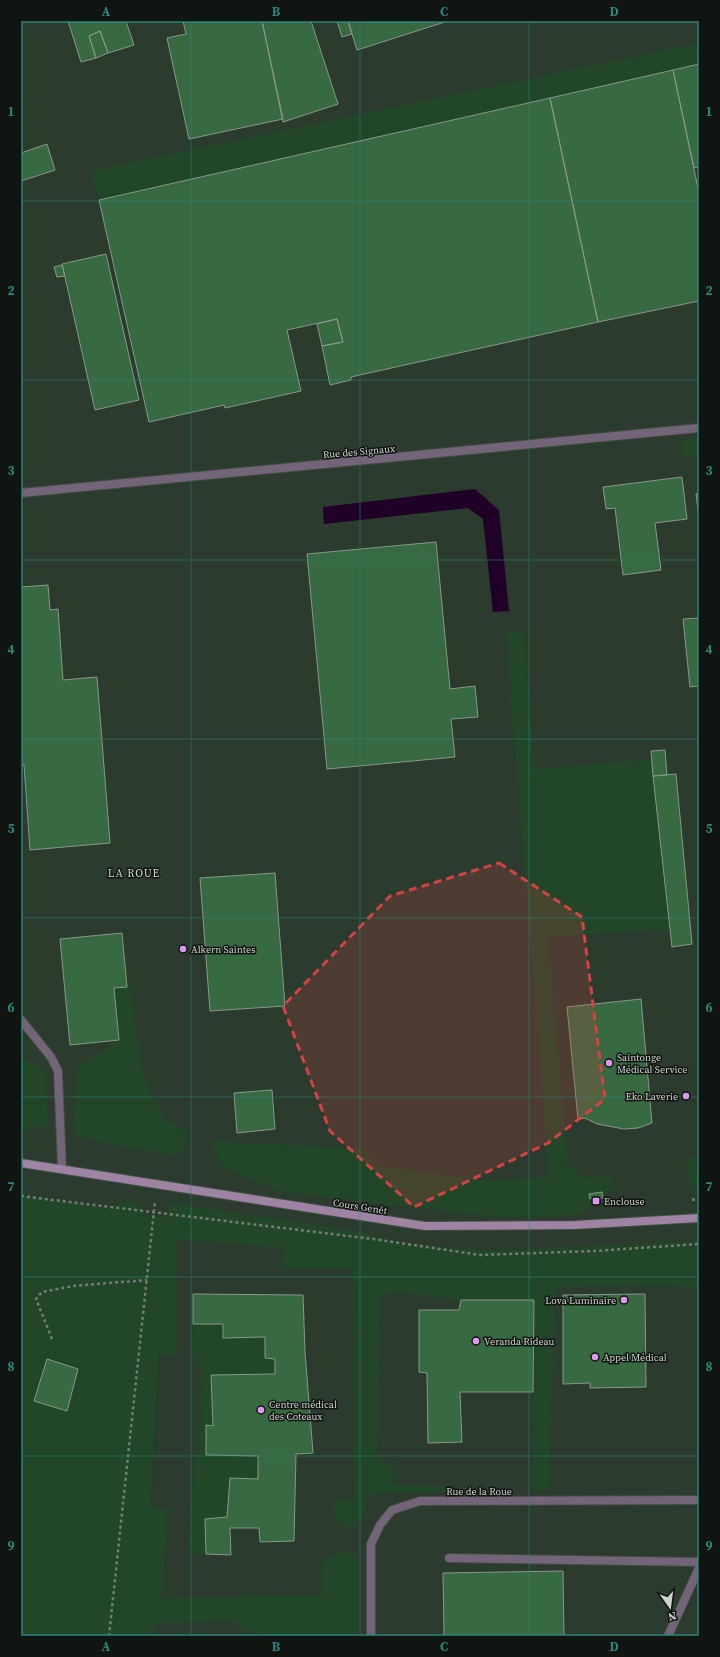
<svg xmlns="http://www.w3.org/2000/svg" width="720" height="1657" font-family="'Source Serif 4',serif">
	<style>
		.built { fill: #2b3b2d }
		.green { fill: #224728 }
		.water { fill: #200028 }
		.building { fill: #376a40; stroke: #8a978b }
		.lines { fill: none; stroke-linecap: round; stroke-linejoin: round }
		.lane-casing { stroke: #424d43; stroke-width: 10 }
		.street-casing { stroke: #424d43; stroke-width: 10 }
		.secondary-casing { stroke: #424d43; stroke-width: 10 }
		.path { stroke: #747d75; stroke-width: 2.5; stroke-dasharray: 3 3; stroke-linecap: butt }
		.lane { stroke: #746479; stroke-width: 8 }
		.street { stroke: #746479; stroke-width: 8 }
		.secondary { stroke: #9e83a5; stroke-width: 8 }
		.marked { fill: #d54241; fill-opacity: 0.2; stroke: #d54241; stroke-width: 3; stroke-dasharray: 8 5; stroke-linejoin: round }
		.grid { fill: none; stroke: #2c847c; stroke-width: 1; stroke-opacity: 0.55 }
		.poi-dot { fill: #df98f2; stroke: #111511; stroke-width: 1.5 }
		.labels { text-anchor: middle; stroke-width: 3; stroke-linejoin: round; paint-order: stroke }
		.street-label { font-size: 10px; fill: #cdd4ce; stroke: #111511 }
		.poi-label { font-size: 10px; fill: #cdd4ce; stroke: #111511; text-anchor: start }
		.neighbourhood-label { font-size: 11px; letter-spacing: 1px; fill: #cdd4ce; stroke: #111511 }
		.neatline { fill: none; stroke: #2c847c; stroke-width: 1.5 }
		.grid-label { font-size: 13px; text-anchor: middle; font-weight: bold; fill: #2c847c }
	</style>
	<rect width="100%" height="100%" fill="#242f25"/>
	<!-- built -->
	<path class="built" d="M21,21h678v1615h-555l23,-418 -146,-24z"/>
	<!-- green -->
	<path class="green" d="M699,43v21l-600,136 -8,-29z
		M699,438v19l-16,1 -3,-18z
		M524,630l11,139 117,-10 18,170 -122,8 20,229 19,12 23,-3 2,13 -33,27 -82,2 -215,-25 -41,-16 -23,-13 -6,-25 29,6h39l87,6 5,15 117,16 60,-4 -43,-545z
		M131,986c5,42 5,99 35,132 5,5 14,9 21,13l1,12 -12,13 -81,-15 -22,-6 3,-67 43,-28 -5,-52z
		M21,1059h5l20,12 1,55 -26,5z
		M685,1157l11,1 1,17h2v18l-9,-6z
		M21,1194l88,14 19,-8 13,6v7l26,5 3,-15 192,29 43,12 86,7 208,-10v49l-6,-3 -29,-2 -109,2 -6,204h-16l1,-191h-73l-57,-7 -25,1 -2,168 17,2 -1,20 82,4 -2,4h-97l-10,6 -2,17 -11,13c-19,-6 -17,-7 -20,-27l21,-1 -2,-232 -70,1 1,-21 -107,-9v115l-17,1 -8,153 17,1 -6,89 161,-3c0,-9 -3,-19 -1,-28 3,-16 23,-15 35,-13v82h-99v-5h-15l-9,-11 -81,4 -1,12h-131z
		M193,1324h30v14l42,-1v21l10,1v15l-62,52 -7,-1v30l52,1v23l-28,-1 -3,39 -22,2 1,35 -15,-1 -2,-10 5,-84 6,-10 1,-78 -2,-10 -8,-7z"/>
	<!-- water -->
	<path class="water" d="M475,489l24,21 10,101 -16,1 -10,-93 -15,-11 -144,16 -1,-17z"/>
	<!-- building -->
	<path class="building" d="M68,21h58l8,24 -26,8 -8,-22 -11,5 7,22 -15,4z
		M183,21h79l21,98 -94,20 -22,-101 19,-4z
		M262,21h49l27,83 -55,18z
		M337,21h11l4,13 -10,3z
		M348,21h100l-91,29z
		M100,31l8,22 -12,5 -7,-22z
		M699,64v103l-5,1 -21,-98z
		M673,70l26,123v108l-101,21 -48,-224z
		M550,98l48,224 -247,55v3l-21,5 -8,-39 21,-4 -6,-23 -50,11 14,61 -76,17 -1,-3 -75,17 -50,-222z
		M47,144l8,26 -34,11v-28z
		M106,254l33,146 -44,10 -33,-146z
		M62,265l3,11 -8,1 -3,-10z
		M337,319l6,23 -21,4 -5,-22z
		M682,477l5,42 -32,4 6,47 -38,5 -8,-67 -9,1 -3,-22z
		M699,493v25l-3,-24z
		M436,542l14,147 25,-3 3,31 -27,2 4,38 -128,12 -20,-215z
		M48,585l2,25 8,-1 5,71 34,-3 13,166 -80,7 -6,-85h-3v-178z
		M699,618v68l-9,1 -7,-68z
		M665,750l2,25 -14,1 -2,-25z
		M676,774l16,170 -20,3 -19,-171z
		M275,873l10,133 -75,5 -10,-133z
		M122,933l5,54 -13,1 5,52 -49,5 -10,-106z
		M641,999l11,124 -14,5 -14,1 -27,-5 -12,-6 -7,1 -11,-112z
		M272,1090l3,39 -38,4 -3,-40z
		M602,1192l1,6 -13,1 -1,-5z
		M193,1294l110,1 2,57 8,101 -17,1 -2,87 -34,1 -1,-14h-29l1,27 -25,-1 -1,-35 22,-2 3,-39 28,1v-23l-52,-1v-30l7,1 -2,-51 64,-1v-15l-10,-1v-21l-42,1v-14h-30z
		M645,1294l1,93 -56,1v-5l-27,1v-89z
		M461,1300h73l-1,92h-73l2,50 -34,1 -1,-70 -8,-1v-62h40z
		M47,1359l31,10 -11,42 -33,-10z
		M563,1571l1,65h-120l-1,-63z"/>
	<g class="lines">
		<defs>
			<path id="lane" d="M21,1020l30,37 7,14 4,98
				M449,1558l250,4
				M668,1636l31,-68"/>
			<path id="street" d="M21,493l678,-65
				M371,1636v-92l9,-19 12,-15 28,-9 279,-1"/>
			<path id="secondary" d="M21,1163l404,63 150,-1 124,-7"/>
		</defs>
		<!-- lane casing -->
		<use href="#lane" class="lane-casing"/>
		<!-- street casing -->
		<use href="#street" class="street-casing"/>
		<!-- secondary casing -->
		<use href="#secondary" class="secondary-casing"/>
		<!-- path -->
		<path class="path" d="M21,1196l352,43 107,16 114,-4 105,-7
			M692,1200l7,-2
			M52,1339l-16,-40 6,-7 31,-6 74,-6
			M109,1636l46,-435"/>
		<!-- lane -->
		<use href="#lane" class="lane"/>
		<!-- street -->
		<use href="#street" class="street"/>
		<!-- secondary -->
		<use href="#secondary" class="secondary"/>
	</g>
	<!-- marked area -->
	<path class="marked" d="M499,863l83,54 23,182 -57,44 -134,64 -84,-76 -47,-125 107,-110z"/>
	<!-- grid -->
	<path class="grid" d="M191,21v1615M360,21v1615M529,21v1615M21,201h678M21,380h678M21,560h678M21,739h678M21,918h678M21,1097h678M21,1277h678M21,1456h678"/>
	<!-- markers -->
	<g class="poi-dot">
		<circle cx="183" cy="949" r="4"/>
		<circle cx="609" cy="1063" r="4"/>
		<circle cx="686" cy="1096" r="4"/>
		<rect x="592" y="1197" width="8" height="8" rx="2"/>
		<circle cx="624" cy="1300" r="4"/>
		<circle cx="476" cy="1341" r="4"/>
		<circle cx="595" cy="1357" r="4"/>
		<circle cx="261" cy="1410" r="4"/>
	</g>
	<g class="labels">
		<!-- street labels -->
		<g class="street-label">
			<text transform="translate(359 451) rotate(-5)" y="4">Rue des Signaux</text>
			<text transform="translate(360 1206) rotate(9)" y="4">Cours Genêt</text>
			<text x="479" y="1495">Rue de la Roue</text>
		</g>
		<!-- poi labels -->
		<g class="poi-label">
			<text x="191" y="953">Alkern Saintes</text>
			<text x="617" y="1061">Saintonge<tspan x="617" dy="12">Médical Service</tspan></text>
			<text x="678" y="1100" text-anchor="end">Eko Laverie</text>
			<text x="604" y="1205">Enclouse</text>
			<text x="616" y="1304" text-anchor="end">Lova Luminaire</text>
			<text x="484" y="1345">Veranda Rideau</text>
			<text x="603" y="1361">Appel Médical</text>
			<text x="269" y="1408">Centre médical<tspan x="269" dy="12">des Coteaux</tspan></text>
		</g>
		<!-- neighbourhood labels -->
		<g class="neighbourhood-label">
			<text x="134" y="877">LA ROUE</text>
		</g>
	</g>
	<!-- border -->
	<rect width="720" height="1657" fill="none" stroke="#111511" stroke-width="44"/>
	<!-- north arrow -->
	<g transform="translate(670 1607) rotate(166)" stroke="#111511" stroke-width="3" paint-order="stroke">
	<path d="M0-3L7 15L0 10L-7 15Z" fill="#cdd4ce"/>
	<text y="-6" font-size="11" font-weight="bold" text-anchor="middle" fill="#cdd4ce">N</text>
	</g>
	<rect x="22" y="22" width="676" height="1613" class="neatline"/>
	<g class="grid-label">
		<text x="106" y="16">A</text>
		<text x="276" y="16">B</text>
		<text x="444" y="16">C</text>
		<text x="614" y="16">D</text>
		<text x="11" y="116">1</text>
		<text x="709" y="116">1</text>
		<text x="11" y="295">2</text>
		<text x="709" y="295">2</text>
		<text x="11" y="475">3</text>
		<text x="709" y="475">3</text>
		<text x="11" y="654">4</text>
		<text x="709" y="654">4</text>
		<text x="11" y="833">5</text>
		<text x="709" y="833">5</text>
		<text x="11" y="1012">6</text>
		<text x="709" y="1012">6</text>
		<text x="11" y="1191">7</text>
		<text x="709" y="1191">7</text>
		<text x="11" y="1371">8</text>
		<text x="709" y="1371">8</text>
		<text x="11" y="1550">9</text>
		<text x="709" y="1550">9</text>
		<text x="106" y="1651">A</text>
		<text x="276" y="1651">B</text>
		<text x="444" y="1651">C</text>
		<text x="614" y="1651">D</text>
	</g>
</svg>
